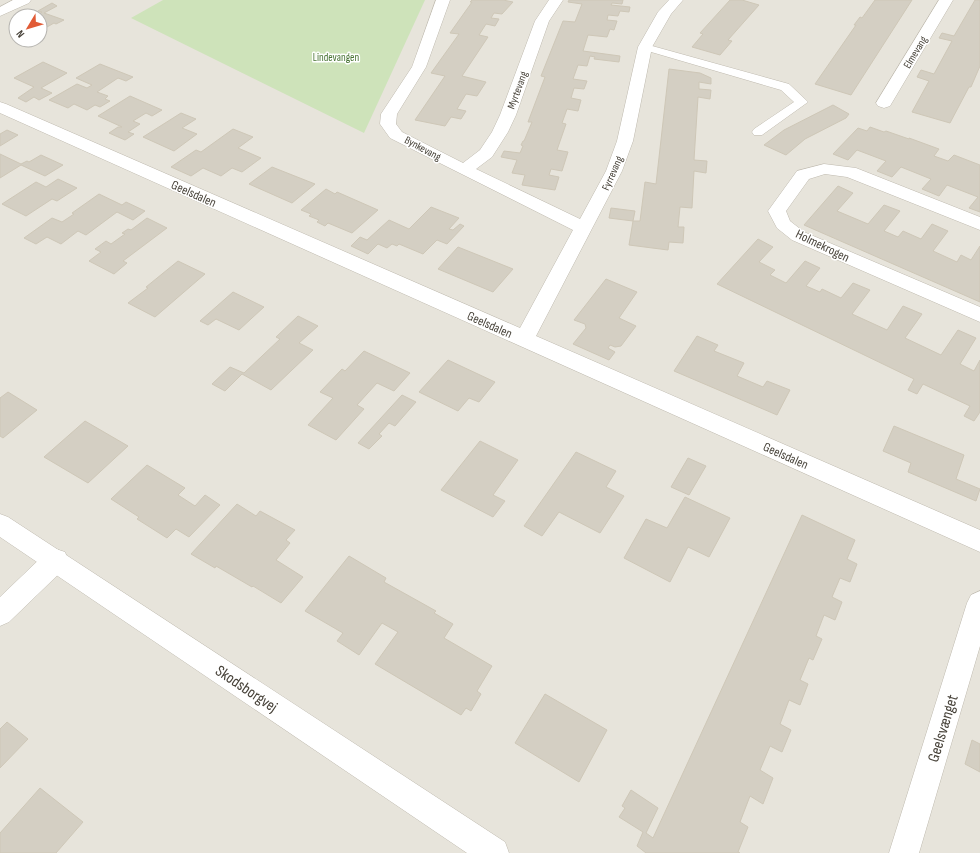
<svg xmlns="http://www.w3.org/2000/svg" width="980" height="853" font-family="'Sofia Sans Condensed',sans-serif">
	<style>
		.residential { fill: #e7e4db; fill-rule: evenodd }
		.green { fill: #cee3ba }
		.building { fill: #d4cfc3; stroke: #cec7b7 }
		.lines { fill: none; stroke-linecap: round; stroke-linejoin: round }
		.service-casing { stroke: #bfbaaf; stroke-width: 1 }
		.minor-casing { stroke: #bfbaaf; stroke-width: 1 }
		.tertiary-casing { stroke: #bfbaaf; stroke-width: 1 }
		.service { fill: #fff; fill-rule: evenodd }
		.minor { fill: #fff; fill-rule: evenodd }
		.tertiary { fill: #fff; fill-rule: evenodd }
		.labels { text-anchor: middle; stroke-width: 3; stroke-linejoin: round; paint-order: stroke }
		.far-street-label { font-size: 11px; fill: #48433a; stroke: #fff }
		.far-park-label { font-size: 11px; fill: #487334; stroke: #fff }
		.street-label { font-size: 13px; fill: #48433a; stroke: #fff }
		.near-street-label { font-size: 16px; fill: #48433a; stroke: #fff }
	</style>
	<rect width="100%" height="100%" fill="#f4f2ec"/>
	<!-- residential -->
	<path class="residential" d="M0,0h980v853h-980zM16,16h24v24h-24z"/>
	<!-- green -->
	<path class="green" d="M163,0h262l-61,133 -233,-115z"/>
	<!-- building -->
	<path class="building" d="M472,0h31l10,2 -11,12 -8,-1 -3,5 8,1 -4,7 -9,-2 -7,11 9,2 -26,39 24,6 -9,14 -11,-2 -9,15 9,2 -5,8 -10,-2 -6,9 -30,-6 30,-44 -14,-3 28,-39 -9,-1 22,-31h-2z
		M569,0h54l-1,4 -10,-1 -1,2 19,2 -1,5 -9,-1 -2,5 -10,-1 -1,5 10,1 -3,9 -4,-1 -3,8 -19,-2 -5,16 37,5 -1,6 -25,-3 1,-2 -5,-1 -3,10 -9,-1 -5,14 14,2 -3,8 -10,-1 -3,10 10,2 -3,11 -11,-2 -5,14 4,1 -9,26 11,2 -6,19 -11,-2 -2,6 10,2 -4,13 -33,-5 3,-10 -13,-2 5,-13 -16,-3 3,-6 16,2 3,-7 -2,-1 2,-4h1l8,-19h-4l17,-45 -4,-1 22,-55 12,1 7,-18 -14,-2z
		M730,0h12l17,5 -31,35 4,1 -12,14 -28,-8 11,-13 -3,-1z
		M875,0h37l-61,95 -36,-11 41,-59h-2l6,-8 2,1z
		M975,0h5v66l-9,21h-2l-19,36 -38,-11 17,-31 -12,-4 4,-7 13,4 18,-33 -13,-3 3,-5 12,3z
		M52,3l5,3 -13,7 20,7 -8,4 -2,-1 -14,8v-15h-5l7,-4 -4,-1z
		M43,62l24,11 -26,15 11,5 -13,7 -5,-3 -8,5 -8,-4 16,-11 -20,-9z
		M100,64l33,13 -7,4 -8,-3 -21,14 11,4 -3,3 5,2 -10,6 -5,-2 -8,5 -13,-6 -6,4 -19,-8 28,-16 10,4 5,-3 -16,-7z
		M669,69l31,4 11,5v6l-12,-2v7l12,1 -1,9 -12,-2 -4,63 13,1 -1,12 -12,-2 -2,37 -12,-1 -2,20h6l-1,16 -14,-1 -1,8 -39,-5 4,-24 -24,-3 2,-10 24,3 -2,10h7l5,-39 11,2z
		M130,96l32,14 -10,6 -6,-3 -13,8 7,3 -12,8 6,2 -9,6 -16,-7 9,-6h4l-24,-11z
		M833,105l16,9 -3,4 -41,21 -19,16 -22,-10 20,-15z
		M181,113l15,6 -14,9 15,6 -23,17 -31,-14z
		M870,127l14,5 2,-1 23,8v-1l30,11 -5,7 14,5 6,-6 26,10v47l-11,-4 9,-11 -31,-12 -8,11 -17,-7 9,-10 -30,-12 -9,10 -15,-6 9,-10 -29,-11 -9,10 -15,-6 25,-26 9,3z
		M233,129l20,8 -15,11 23,10 -19,14 -10,-4 -11,8 -18,-8 -12,8 -20,-9 25,-17 5,2z
		M7,130l11,5 -18,11v-12z
		M0,154l21,10 6,-3 2,1 12,-7 22,10 -18,11 -24,-11 -21,13z
		M272,167l43,17 -23,19 -43,-19z
		M58,179l19,9 -20,13 -5,-2 -26,17 -24,-12 34,-22 10,5z
		M838,186l15,7 -16,18 31,13 16,-19 16,6 -16,20 14,6 5,-6 18,8 11,-15 16,7 -15,20 24,11 4,-7 10,5 9,-14v56l-176,-77z
		M326,189l9,5 2,-2 41,18 -26,23 -24,-10 -3,3 -8,-4 2,-2 -10,-4 2,-2 -10,-4z
		M99,194l23,11 4,-3 19,9 -12,9 -16,-8 -31,23 -8,-4 -17,13 -14,-7 -11,7 -12,-6 28,-20 10,4 12,-8 -2,-1z
		M431,207l28,11 -10,11 4,1 7,-6 4,2 -17,18 -10,-4 -14,14 -24,-10 -2,2 -5,-2 -5,4 -9,-4 -10,10 -17,-8 9,-9 7,3 22,-20 20,9z
		M147,218l20,10 -44,33 4,2 -13,11 -25,-13 12,-9 -6,-3 11,-8 5,3 14,-10 -3,-1 6,-4 3,1z
		M758,239l15,8 -14,15 16,8 -5,5 16,8 19,-22 15,7 -14,18 14,6 2,-3 19,9 12,-15 17,7 -18,24 35,16 16,-24 19,8 -17,24 36,17 17,-25 18,8 -16,26 14,7 6,-11v52l-6,9 -10,-5 6,-10 -47,-22 -6,10 -9,-4 6,-11 -197,-95z
		M458,247l55,22 -20,23 -55,-23z
		M178,261l27,13 -50,43 -27,-14 20,-15 -2,-1z
		M606,279l31,13 -18,26 17,8 -15,20 -6,1 -5,-2 -2,3 7,4 -6,8 -36,-16 13,-16 -1,-4 -11,-4z
		M233,292l31,15 -25,23 -23,-11 -8,6 -8,-4z
		M298,316l20,10 -19,17 14,7 -42,40 -29,-16 -17,17 -13,-7 18,-17 14,6 36,-34 -4,-2z
		M697,336l21,9 -4,6 30,12 -7,13 26,11 4,-6 23,9 -13,25 -103,-44z
		M364,351l46,22 -16,18 -17,-8 -20,22 7,4 -28,31 -28,-15 25,-27 -13,-6 22,-23 3,2z
		M448,360l47,22 -16,20 -10,-4 -11,13 -39,-19z
		M8,392l29,18 -34,28 -3,-2v-38z
		M402,395l14,7 -21,24 -6,-3 -10,11 3,2 -13,13 -11,-6z
		M85,421l43,25 -40,37 -44,-26z
		M894,426l70,29 -8,24 24,10 -4,12 -68,-29 3,-9 -28,-12z
		M480,441l38,19 -25,35 12,6 -12,16 -52,-27z
		M576,452l40,19 -10,16 18,9 -24,37 -41,-21 -17,24 -18,-10z
		M688,458l18,8 -17,29 -18,-8z
		M147,465l38,23 -7,7 17,11 10,-11 15,10 -31,32 -13,-8 -9,9 -30,-19 2,-2 -28,-18z
		M685,497l45,21 -21,39 -21,-10 -18,35 -46,-24 22,-39 21,9z
		M237,504l19,12 4,-5 35,19 -9,10 4,3 -14,17 27,17 -22,26 -28,-17 -1,1 -36,-21 -1,2 -24,-14z
		M802,515l53,25 -8,19 10,5 -7,18 -10,-4 -8,19 10,5 -7,18 -11,-5 -8,21 6,3 -9,21 -4,-2 -9,22 8,4 -8,21 -11,-5 -9,24 11,6 -9,22 -12,-6 -10,24 13,8 -10,26 -13,-8 -10,26 8,5 -10,25 2,1h-94l-9,-7 6,-14 -24,-15 6,-9 -3,-2 9,-16 27,18 -12,25 7,5z
		M349,556l37,22 -2,4 52,29 -2,2 19,11 -9,14 48,28 -15,25 4,3 -10,17 -5,-3 -5,7 -86,-51 23,-32 -16,-9 -23,32 -22,-14 6,-8 -38,-22z
		M545,694l62,36 -28,52 -64,-39z
		M7,722l21,17 -28,29v-39z
		M972,740l8,4v28l-15,-8z
		M40,788l43,34 -27,31h-56v-20z"/>
	<g class="lines">
		<defs>
			<path id="service" d="M645,44l144,40 19,18 -46,33h-8l-2,-3 2,-3 40,-27 -13,-12 -140,-41 -2,-2z"/>
			<path id="minor" d="M13,0h18l-2,3 -29,13v-9z
				M436,0h14l-24,67 -29,47 -1,10 6,8 61,31 17,-13 12,-18 8,-17 35,-94 14,-21h14l-14,21 -33,94 -8,17 -16,25 -16,12 104,50 26,-48 11,-30 21,-94 20,-35 11,-12h14l-12,14 -19,33 -19,94 -11,30 -86,165 444,194v22l-980,-439v-11l6,2 514,224 53,-98 -183,-92 -10,-14 1,-10 31,-47z
				M939,0h14l-63,106 -6,2 -6,-2 -2,-3z
				M824,164l32,4 124,49v13l-133,-53 -22,-3 -16,5 -23,32 4,10 14,11 176,75v15l-188,-82 -15,-12 -9,-17 29,-40z
				M56,549l9,3 3,8 -3,8 -56,54 -9,4v-29l47,-45z
				M980,591v55l-61,207h-30l78,-250 4,-8z"/>
			<path id="tertiary" d="M0,514l8,3 497,325 4,11h-42l-467,-316z"/>
		</defs>
		<!-- service casing -->
		<use href="#service" class="service-casing"/>
		<!-- minor casing -->
		<use href="#minor" class="minor-casing"/>
		<!-- tertiary casing -->
		<use href="#tertiary" class="tertiary-casing"/>
		<!-- service -->
		<use href="#service" class="service"/>
		<!-- minor -->
		<use href="#minor" class="minor"/>
		<!-- tertiary -->
		<use href="#tertiary" class="tertiary"/>
	</g>
	<g class="labels">
		<!-- far-street labels -->
		<g class="far-street-label">
			<text transform="translate(915 52) rotate(-59)" y="4">Elmevang</text>
			<text transform="translate(517 90) rotate(-70)" y="4">Myrtevang</text>
			<text transform="translate(423 148) rotate(28)" y="4">Bynkevang</text>
			<text transform="translate(612 173) rotate(-66)" y="4">Fyrrevang</text>
		</g>
		<!-- far-park labels -->
		<g class="far-park-label">
			<text x="336" y="61">Lindevangen</text>
		</g>
		<!-- street labels -->
		<g class="street-label">
			<text transform="translate(194 193) rotate(24)" y="5">Geelsdalen</text>
			<text transform="translate(823 245) rotate(26)" y="5">Holmekrogen</text>
			<text transform="translate(490 324) rotate(24)" y="5">Geelsdalen</text>
			<text transform="translate(786 455) rotate(24)" y="5">Geelsdalen</text>
		</g>
		<!-- near-street labels -->
		<g class="near-street-label">
			<text transform="translate(247 688) rotate(34)" y="6">Skodsborgvej</text>
			<text transform="translate(942 728) rotate(-73)" y="6">Geelsvænget</text>
		</g>
	</g>
	<!-- north arrow -->
	<g transform="translate(28 28) rotate(232)"><circle r="19" fill="#ffffff" stroke="#b6b4b0"/>
	<path d="M0-3L7 15L0 10L-7 15Z" fill="#e15b36"/>
	<text y="-6" font-size="11" font-weight="bold" text-anchor="middle" fill="#48433a">N</text>
	</g>
</svg>
